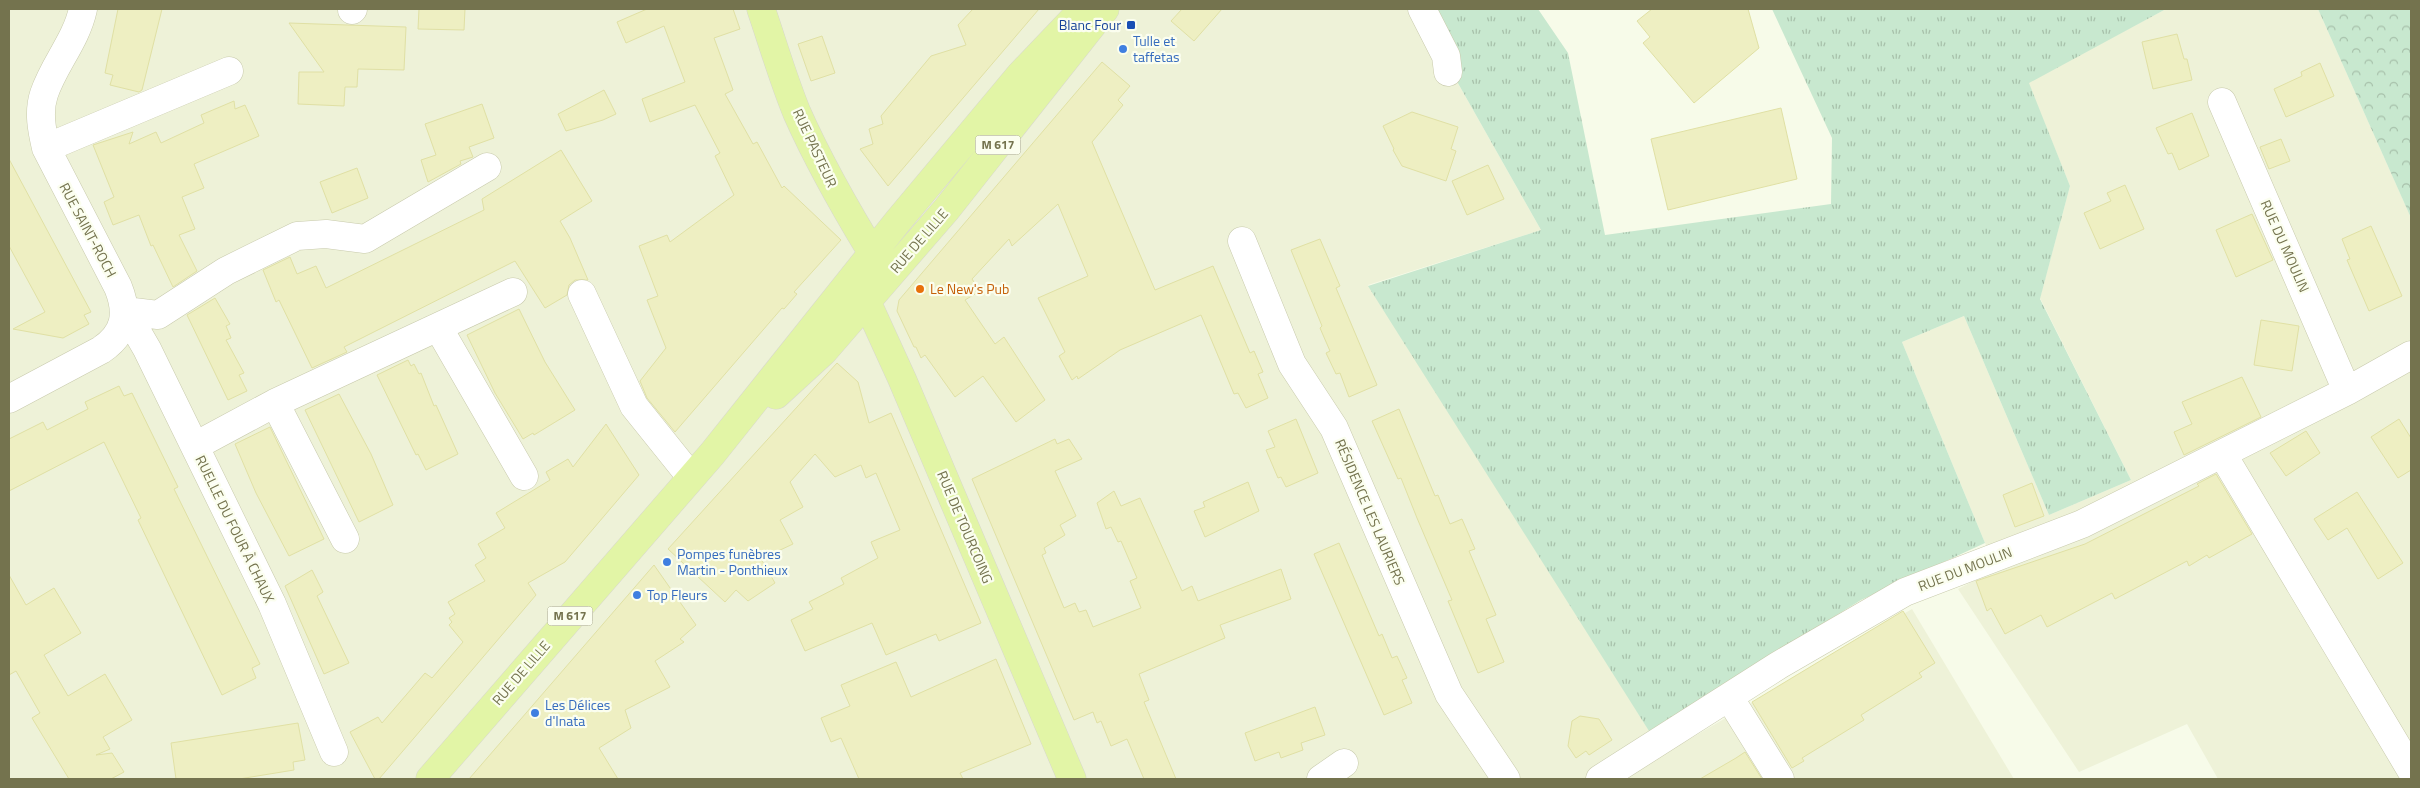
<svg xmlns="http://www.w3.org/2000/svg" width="2420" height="788" font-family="'Titillium Web',sans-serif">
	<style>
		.residential { fill: #eef2d8 }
		.grass { fill: url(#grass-tufts) }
		.park { fill: url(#park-crowns) }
		.building { fill: #eeefc2; stroke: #e0e0a4 }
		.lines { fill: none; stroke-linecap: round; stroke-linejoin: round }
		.minor-casing { stroke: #c8caac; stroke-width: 29 }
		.major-casing { stroke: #d8d8cd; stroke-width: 29 }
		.minor { stroke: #fff; stroke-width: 28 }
		.major { stroke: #e2f5a6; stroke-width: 28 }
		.transit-dot { fill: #1a4fb4; stroke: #fbfeef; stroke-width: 2 }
		.shop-dot { fill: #3f7fe0; stroke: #fbfeef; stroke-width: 2 }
		.food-dot { fill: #e8710a; stroke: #fbfeef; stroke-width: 2 }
		.labels { text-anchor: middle; stroke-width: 4.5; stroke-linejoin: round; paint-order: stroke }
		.shield { fill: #fbfeef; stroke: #9c9d7e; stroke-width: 1 }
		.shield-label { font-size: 12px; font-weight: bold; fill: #74734e }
		.transit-label { font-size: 14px; fill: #164399; stroke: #fbfeef; text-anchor: end }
		.shop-label { font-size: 14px; fill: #366cbe; stroke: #fbfeef; text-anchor: start }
		.street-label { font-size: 14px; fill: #74734e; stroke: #fbfeef }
		.food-label { font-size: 14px; fill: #c56008; stroke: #fbfeef; text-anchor: start }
	</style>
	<defs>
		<pattern id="grass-tufts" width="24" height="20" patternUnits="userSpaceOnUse" patternTransform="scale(1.25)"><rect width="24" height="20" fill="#c8e8cf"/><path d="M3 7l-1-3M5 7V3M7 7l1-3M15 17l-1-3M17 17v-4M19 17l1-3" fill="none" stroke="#a7c0aa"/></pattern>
		<pattern id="park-crowns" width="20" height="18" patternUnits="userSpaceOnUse" patternTransform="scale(1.25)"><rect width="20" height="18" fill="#c8e8cf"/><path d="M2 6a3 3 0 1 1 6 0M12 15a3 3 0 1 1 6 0" fill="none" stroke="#a7c0aa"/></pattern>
	</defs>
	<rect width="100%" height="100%" fill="#f7fbe9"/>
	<!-- residential -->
	<path class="residential" d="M9,9h1407l125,221 -173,55 296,469 248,-145 102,170h-2005z
		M2166,9h152l93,209v561h-193l-31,-55 -108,48 -121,-183 41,-21 -14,-25 -83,-201 62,-26 85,199 82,-35 -91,-182 30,-112 -42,-104z"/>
	<!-- grass -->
	<path class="grass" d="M1416,9h122l30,44 37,182 226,-31 1,-66 -60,-129h394l-137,74 41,103 -30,113 91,181 -82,35 -85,-199 -62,26 83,201 -124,57 -212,131 -281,-445 173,-56z"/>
	<!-- park -->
	<path class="park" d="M2318,9h93v209z"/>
	<!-- building -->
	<path class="building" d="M118,9h44l-20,81 -3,2 -29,-7 3,-10 -8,-2z
		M419,9h46l-1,21 -46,-1z
		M647,9h86l7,20 -26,9 19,52 -8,4 28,50 4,-2 25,46 2,-2 57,54 -47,52 3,2 -13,15 -2,-1 -107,124 -28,-34 -7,-17 26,-33 -19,-48 11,-4 -19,-50 28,-11 3,7 64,-47 -19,-39 5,-3 -25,-48 -45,17 -8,-23 43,-17 -21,-56 -38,17 -9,-21z
		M973,9h66l-151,177 -28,-37 13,-5 -4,-15 14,-5 -2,-8 50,-60 35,-11 -8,-20z
		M1182,9h40l-28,32 -23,-20z
		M1652,9h96l11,39 -65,55 -51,-60 7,-6 -13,-16z
		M289,23l117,4 -2,43 -46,-1 -1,18h-12l-1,19 -46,-2 1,-32h25z
		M2177,34l7,25h3l5,21 -39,9 -11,-47z
		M822,36l13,37 -24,8 -13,-37z
		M1102,62l28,24 -12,14 5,5 -31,37 63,148 58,-24 37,87 4,-2 9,21 -5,2 10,24 -22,10 -8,-15 -4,1 -33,-79 -81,35 -42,29 -1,-3 -5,4 -13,-24 6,-4 -27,-54 50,-22 -30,-72 -46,42 -3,-7 -37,40 8,12 -15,9 30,44 9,-7 41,63 -29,22 -33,-46 -28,21 -30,-42 -4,3 -5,-11h-2l-17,-36 2,-11z
		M2320,63l14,33 -48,21 -12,-28 28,-13 -1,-4z
		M604,90l12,24 -13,6 -37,11 -8,-17z
		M234,101l1,8 10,-4 14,31 -65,28 10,24 -22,9 13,32 -16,6 18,36 -24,16 -20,-42 -2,1 -12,-31 -26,10 -9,-23 10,-5 -21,-52 40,-13 -4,12 27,-12 5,11 43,-20 -3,-8z
		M482,104l12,34 -25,9 4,10 -13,4 1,3 -33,18 -7,-22 15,-5 -11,-31z
		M1781,108l16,71 -129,31 -17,-71z
		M1412,112l46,15 -7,22 5,2 -10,30 -44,-15 -9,-16 1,-1 -11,-23z
		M2192,113l17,43 -30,14 -7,-17 -4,1 -12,-26z
		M2281,139l9,22 -21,8 -9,-22z
		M561,150l31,51 -32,20 10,17 18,42h-13l-6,5 -2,10 -22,13 -30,-47 -171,86 3,5 -35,16 -33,-68 -3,2 -13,-32 27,-13 7,17 19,-8 10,22 158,-78 -2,-11z
		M9,159l82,153 -7,3 5,9 -26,14 -50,-9 32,-17 -36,-66z
		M1488,165l16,34 -37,16 -15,-34z
		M357,168l11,30 -36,15 -12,-31z
		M2125,185l19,44 -44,20 -16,-36 27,-12 -4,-8z
		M2252,214l21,46 -37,17 -20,-47z
		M2371,226l31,70 -33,15 -22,-51 3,-1 -8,-20z
		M1320,239l20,47 -4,2 41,97 -28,12 -9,-24 -4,1 -10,-21 4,-2 -10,-23 2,-2 -31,-76z
		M215,298l15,26 -4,2 5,12 -5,2 18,33 -5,2 8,16 -19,9 -41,-85z
		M519,309l26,53 30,48 -41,25 -1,-2 -10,6 -28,-46 -28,-58z
		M2261,320l38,6 -7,45 -38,-6z
		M408,360l3,6 3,-2 5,10 2,-1 13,33 2,-1 22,49 -32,16 -8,-16 -2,1 -39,-80z
		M837,363l21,19 11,41 22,-10 90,210 -42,18 -3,-7 -50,21 -14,-32 -67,28 -14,-31 22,-11 -4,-7 35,-18 -3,-6 37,-20 -7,-16 29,-12 -24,-57 -10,5 -5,-13 -26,12 -20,-23 -25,28 13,25 -23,13 13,24 -32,15 14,24 -27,18 -12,-11 -11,12 -57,-53z
		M2242,377l19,40 -77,38 -10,-23 18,-8 -10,-22z
		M119,386l5,10 8,-3 46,94 -4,2 86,175 -8,4 4,10 -34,17 -84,-175 3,-2 -37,-76 -95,49v-52l34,-17 4,8 41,-21 -3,-7z
		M339,394l32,60 22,51 -34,17 -54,-112z
		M1399,409l36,87 3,-1 12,29 12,-5 13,30 -6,2 27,64 -10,4 18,43 -26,11 -30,-72 4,-1 -35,-82 -16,-40 -3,1 -26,-58z
		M1296,419l22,54 -32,14 -5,-10 -3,1 -12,-28 9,-3 -7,-16z
		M2399,419l12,19v32l-13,8 -27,-41z
		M606,424l33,51 -74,87 -37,21 8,12 -157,184h-4l-25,-47 28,-15 4,6 43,-50 7,5 31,-36 -14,-17 3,-3 -3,-4 6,-4 -7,-12 37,-21 -10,-16 11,-7 -8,-14 27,-16 -9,-15 54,-33 -4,-8 22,-13 5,8z
		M270,427l54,112 -35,17 -33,-63 -21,-49z
		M2306,431l14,22 -34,23 -16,-23z
		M1055,439l2,5 12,-5 13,20 -27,12 21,45 -16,9 5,10 -21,13 2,5 -4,2 22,53 11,-5 4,9 7,-2 7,17 48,-19 -11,-27 7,-3 -16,-37 -3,1 -7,-15 -5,2 -9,-26 17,-12 7,15 19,-8 42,93 10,-5 6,15 83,-32 10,30 -71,26 5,13 -86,36 10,26 -5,2 32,77h-32l-17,-40 -16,7 -10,-25 -4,2 -4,-11 -19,8 -102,-241z
		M2216,474l36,60 -43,24 -2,-3 -18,11 -2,-5 -72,38 -3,-6 -65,34 -6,-12 -36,19 -14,-26 -4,3 -11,-30 109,-37 114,-58 -2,-2z
		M1248,482l11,29 -54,26 -11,-26 11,-4 -2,-5z
		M2032,483l12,33 -29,11 -12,-32z
		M2357,492l46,71 -25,16 -31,-51 -19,12 -14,-21z
		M1339,543l40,93 3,-2 10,24 5,-2 10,22 -5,2 10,23 -28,12 -70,-161z
		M654,565l42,60 -16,14 4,3 -29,19 15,26 -45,23 6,18 -32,20 19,31h-149z
		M312,570l11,22 -6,4 32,67 -25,11 -39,-88z
		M9,575l17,30 28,-17 27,45 -37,22 24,41 37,-22 27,46 -29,17 7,12 -14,6 16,-2 12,19 -13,7h-42l-37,-61 8,-5 -24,-42 -7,4z
		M1903,611l32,52 -16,10 3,4 -61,38 3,5 -62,38 2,3 -12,7 -40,-66z
		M996,659l35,85 -71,29 3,6h-104l-18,-41 -10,4 -10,-24 29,-12 -9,-21 55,-23 15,35z
		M1315,707l10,28 -24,8 2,7 -22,8 -2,-6 -24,9 -10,-28z
		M1580,716l19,3 13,21 -23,15 -3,-4 -10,7 -8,-12 4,-25z
		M298,723l7,37 -12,2 1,8 -55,9h-63l-5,-36z
		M1745,752l17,27h-62l36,-21z"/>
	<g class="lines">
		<defs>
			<path id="minor" d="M1422,9l24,47 2,16
				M352,10l1,-1
				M2222,102l125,289
				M46,148l183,-77
				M1242,241l50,123 42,64 115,266 57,85
				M582,294l52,112 57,71
				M125,311l22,38 125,255 62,148
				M125,311l33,4 68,-44 71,-35 29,-2 39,5 122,-72
				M438,327l86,149
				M9,399l92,-49c24,-16 28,-36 17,-63l-72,-139c-4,-17 -8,-36 -2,-54 10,-30 32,-53 39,-85
				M275,403l70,136
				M195,446l80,-43 238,-111
				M2223,455l188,315
				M1729,697l51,82
				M1321,779l23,-16
				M1600,779l179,-114 126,-73 177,-68 265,-133 64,-36"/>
			<path id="major" d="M761,9c12,35 22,70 36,104 24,54 53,104 84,154
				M860,287l42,92 170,400
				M776,395l47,-43 123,-142 159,-201
				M430,779l282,-325 186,-233 122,-146 63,-66"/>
		</defs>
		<!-- minor casing -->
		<use href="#minor" class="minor-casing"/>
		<!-- major casing -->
		<use href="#major" class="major-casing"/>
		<!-- minor -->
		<use href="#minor" class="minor"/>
		<!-- major -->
		<use href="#major" class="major"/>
	</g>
	<!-- markers -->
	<rect class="transit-dot" x="1126" y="20" width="10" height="10" rx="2.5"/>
	<g class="shop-dot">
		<circle cx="1123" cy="49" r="5"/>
		<circle cx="667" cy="562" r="5"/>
		<circle cx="637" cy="595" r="5"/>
		<circle cx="535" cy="713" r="5"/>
	</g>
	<circle class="food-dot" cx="920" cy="289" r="5"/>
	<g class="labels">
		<!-- shield labels -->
		<g class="shield">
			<rect x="975.5" y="135.5" width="45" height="19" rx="4"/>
			<rect x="547.5" y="606.5" width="45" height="19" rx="4"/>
		</g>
		<g class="shield-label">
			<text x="998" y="149">M 617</text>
			<text x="570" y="620">M 617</text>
		</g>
		<!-- transit labels -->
		<g class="transit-label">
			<text x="1121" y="30">Blanc Four</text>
		</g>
		<!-- shop labels -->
		<g class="shop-label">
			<text x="1133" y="46">Tulle et<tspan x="1133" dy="16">taffetas</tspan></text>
			<text x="677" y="559">Pompes funèbres<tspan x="677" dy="16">Martin - Ponthieux</tspan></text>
			<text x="647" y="600">Top Fleurs</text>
			<text x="545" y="710">Les Délices<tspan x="545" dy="16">d'Inata</tspan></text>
		</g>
		<!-- street labels -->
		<g class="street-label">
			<text transform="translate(815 148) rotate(65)" y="5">RUE PASTEUR</text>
			<text transform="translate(88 230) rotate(62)" y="5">RUE SAINT-ROCH</text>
			<text transform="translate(919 241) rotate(-49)" y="5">RUE DE LILLE</text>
			<text transform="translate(2285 246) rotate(66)" y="5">RUE DU MOULIN</text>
			<text transform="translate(1370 512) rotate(67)" y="5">RÉSIDENCE LES LAURIERS</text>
			<text transform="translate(965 527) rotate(67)" y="5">RUE DE TOURCOING</text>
			<text transform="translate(235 529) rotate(64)" y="5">RUELLE DU FOUR À CHAUX</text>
			<text transform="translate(1965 569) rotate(-21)" y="5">RUE DU MOULIN</text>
			<text transform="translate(521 673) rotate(-49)" y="5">RUE DE LILLE</text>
		</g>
		<!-- food labels -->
		<g class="food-label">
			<text x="930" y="294">Le New's Pub</text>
		</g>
	</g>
	<!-- border -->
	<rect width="2420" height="788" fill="none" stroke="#74734e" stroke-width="20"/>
</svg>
